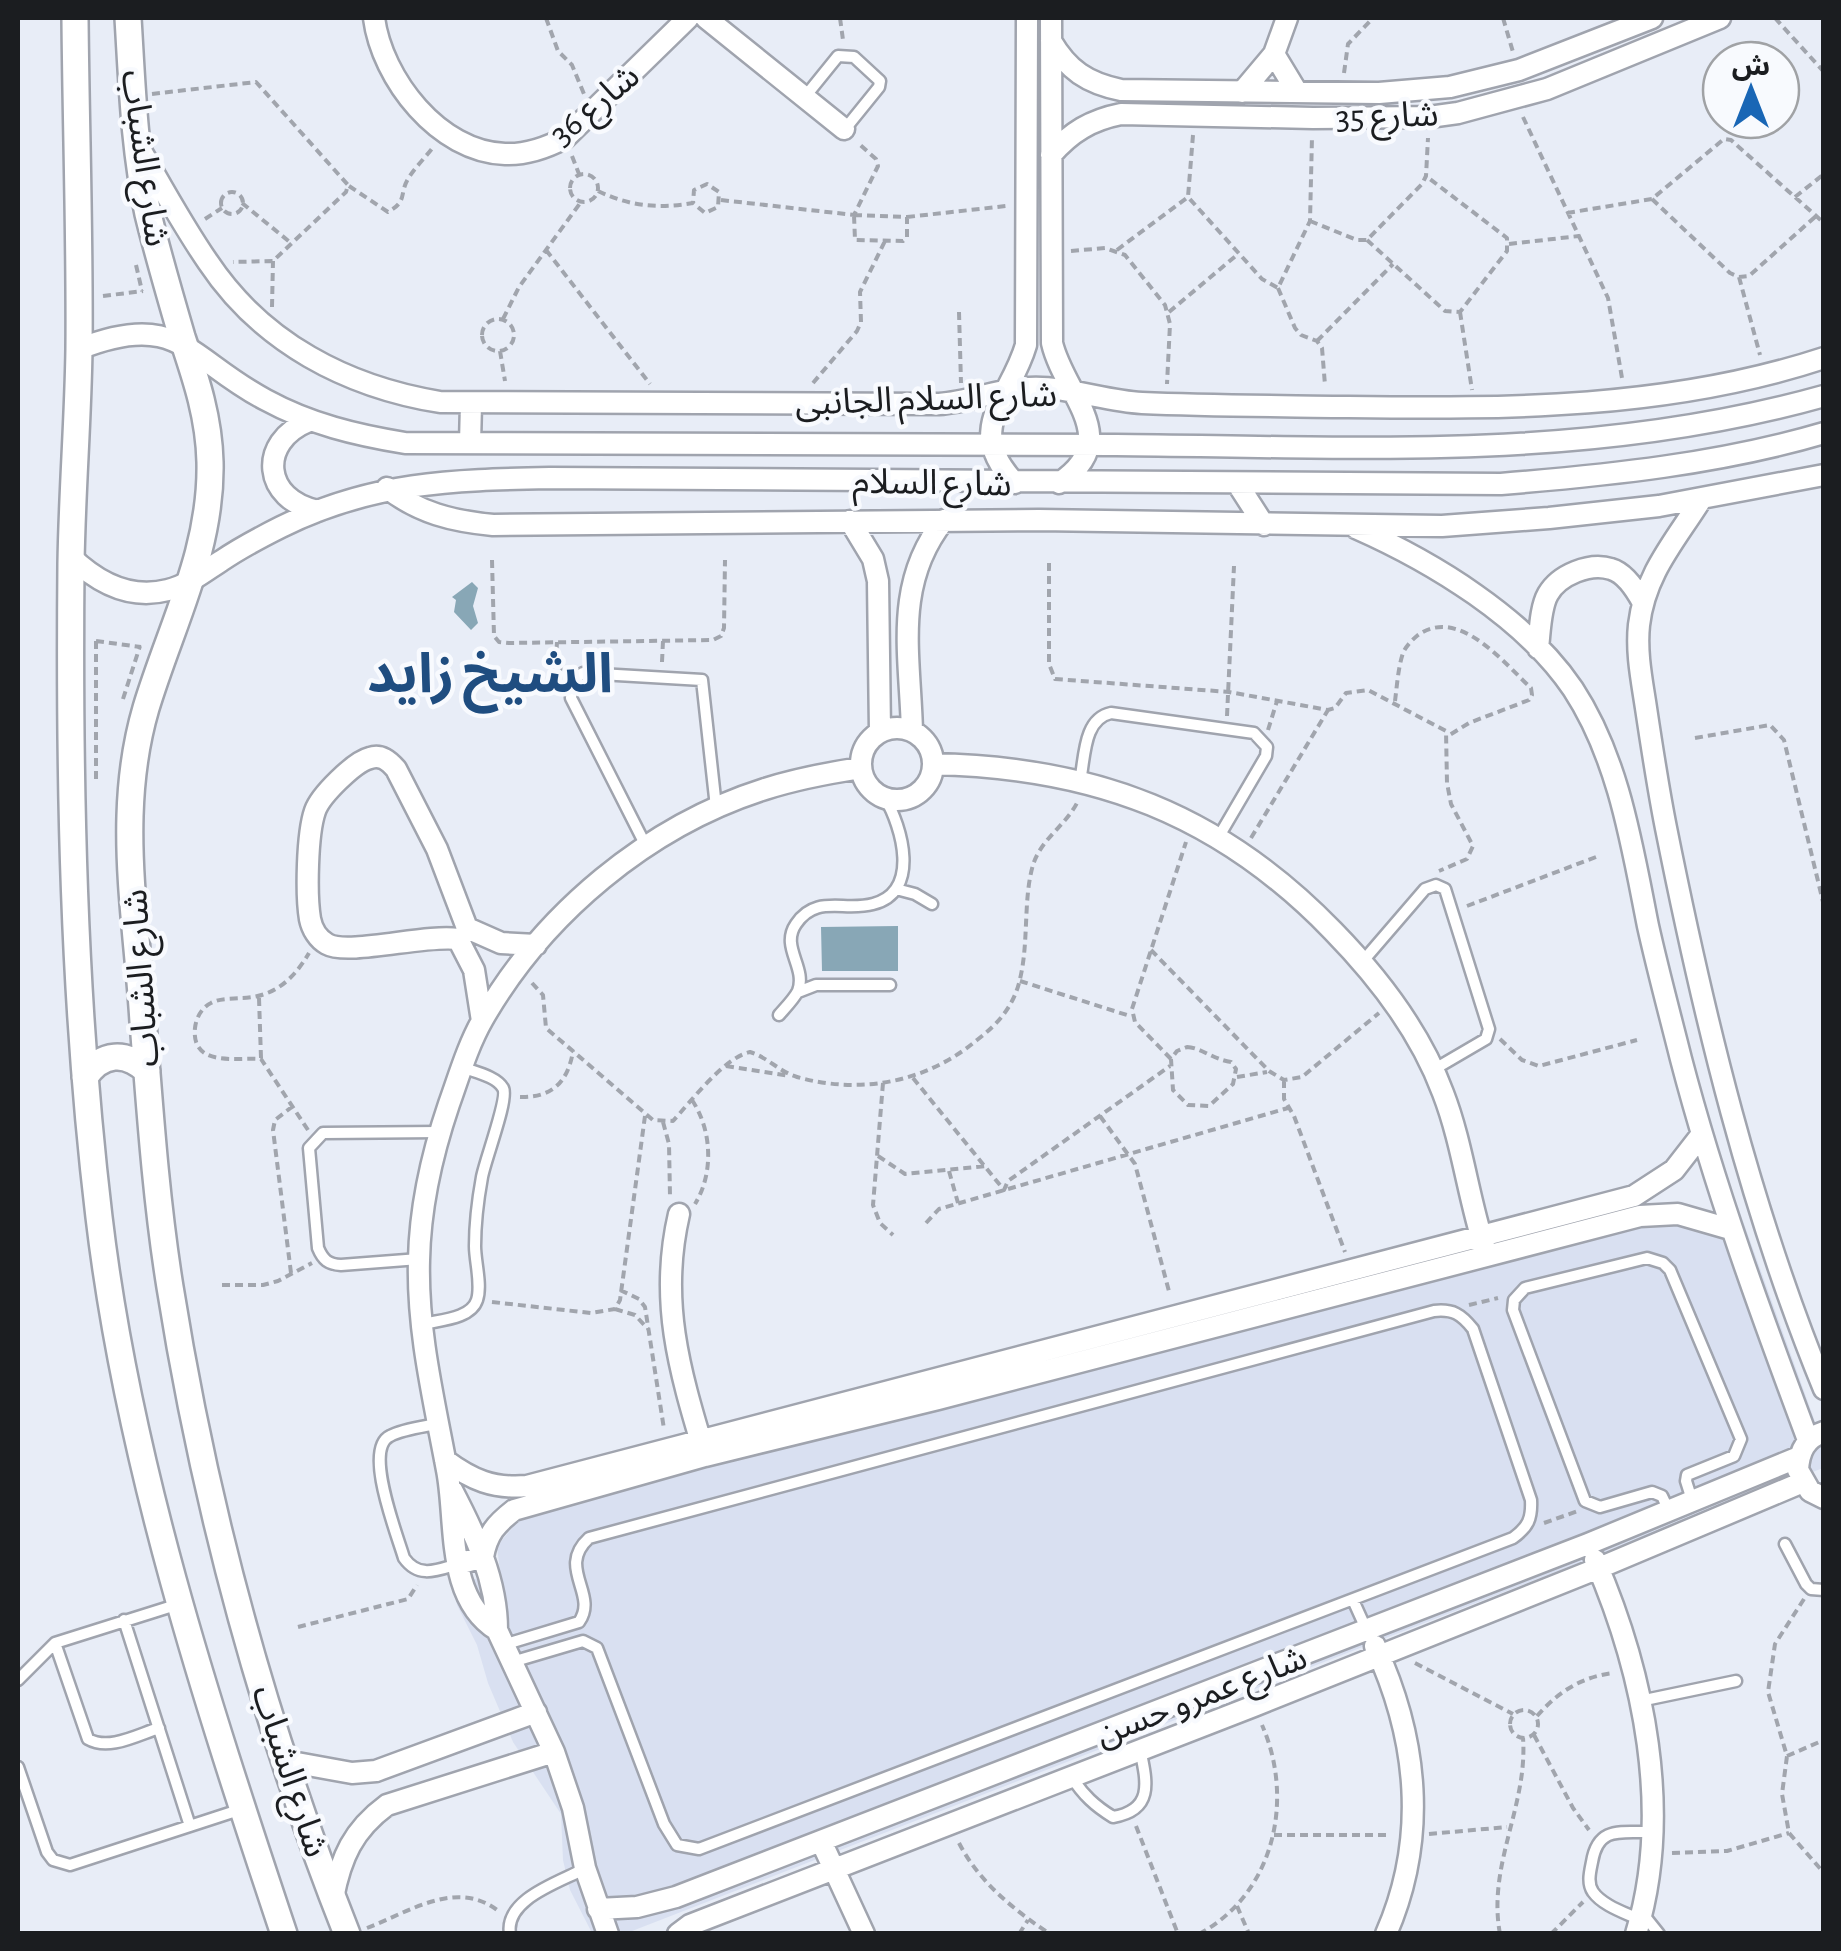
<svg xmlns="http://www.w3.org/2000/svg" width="1841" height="1951" font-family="'Alegreya Sans','Noto Sans Arabic',sans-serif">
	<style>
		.built { fill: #d9e0f1 }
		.water { fill: #88a7b6 }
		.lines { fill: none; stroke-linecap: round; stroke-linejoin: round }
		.service-casing { stroke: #a0a4ae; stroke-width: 15 }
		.minor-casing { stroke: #a0a4ae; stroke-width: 25 }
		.tertiary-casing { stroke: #a0a4ae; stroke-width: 30 }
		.path { stroke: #a1a5ad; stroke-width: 4; stroke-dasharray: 8 5; stroke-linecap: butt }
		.service { stroke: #fff; stroke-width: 10 }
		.minor { stroke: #fff; stroke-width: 20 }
		.tertiary { stroke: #fff; stroke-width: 25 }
		.labels { text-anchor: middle; stroke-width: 9; stroke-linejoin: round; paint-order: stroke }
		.street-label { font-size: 35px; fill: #1b1d20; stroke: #f8fafe }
		.town-label { font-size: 55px; font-weight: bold; fill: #1f4d80; stroke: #f8fafe }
	</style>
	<rect width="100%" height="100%" fill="#e8edf7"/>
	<!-- built -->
	<path class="built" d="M1738,1207l85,237v24l-1196,465h-35l-22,-43 -7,-30 -2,-46 -48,-72 -25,-59 -11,-38 -20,-40 -3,-19 46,-15 -3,-25 27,-32 1147,-294z"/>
	<!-- water -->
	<path class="water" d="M472,582l6,6 -5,18 5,17 -7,7 -17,-18 2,-12 -4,-3z
		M898,926v45h-76l-1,-44z"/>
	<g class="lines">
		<defs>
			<path id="service" d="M804,98l34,-42 16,1 26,24 -1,6 -34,42
				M1080,781c5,-23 3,-62 31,-68l143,20 13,14 -1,9 -48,82
				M646,846l-75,-148c1,-11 1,-19 12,-25l119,7 14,127
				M896,889l19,5 17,10
				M1363,961l62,-72 11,-4 9,4 44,140 -3,10 -53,31
				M798,992l18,-7h74
				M779,1015c6,-7 15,-16 19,-24 9,-24 -18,-44 -2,-67 20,-30 48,-12 77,-20 48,-12 29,-77 12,-106
				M419,1259l-78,6c-13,-1 -18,-5 -23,-17l-9,-100 14,-15 117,-1
				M423,1324c16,-4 48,-5 54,-24 5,-15 -2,-38 -2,-54 0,-23 3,-47 7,-69 3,-17 27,-79 21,-89 -7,-12 -29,-16 -41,-21
				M437,1424c-15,3 -34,5 -47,12 -27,13 7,98 14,122 15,21 33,12 54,6
				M1669,1511l-7,-15 -10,-4 -52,15 -15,-6 -72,-191 1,-10 11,-12 122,-30 16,5 7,7 71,169 -7,17 -47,19 -1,6 6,19
				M1785,1544l21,40 5,5 13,1
				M1353,1600l14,31
				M124,1620l66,206
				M55,1643l33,96c21,12 49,-4 71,-11
				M503,1645l76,-23c20,-28 -23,-54 10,-84l845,-227c19,-2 27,3 39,18l58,171c1,19 -3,27 -18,38l-814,311 -22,-4 -13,-21 -67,-176 -14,-7 -71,21
				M18,1680l37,-37 124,-39
				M1640,1701l96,-20
				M18,1767l29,85 6,8 17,5 172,-56
				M1071,1776c12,19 24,30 42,41 41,-7 34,-35 27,-68
				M1643,1914l16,20
				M1640,1920c-14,-7 -37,-14 -47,-28 -6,-9 -3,-20 -1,-30 6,-37 30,-29 60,-30
				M510,1934c-6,-35 50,-52 74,-65"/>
			<path id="minor" d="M374,18c8,61 65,134 131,136 22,1 41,-6 60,-16l123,-120
				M706,18l138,111
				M1051,18l1,325c12,52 73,96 7,140
				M1051,41c17,29 36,42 70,49l258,3 71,-6 69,-17 133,-52
				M1274,54l23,38
				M1242,92l32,-38 13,-36
				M140,149c22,38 43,77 68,113 54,81 139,125 232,140l499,2c31,-2 59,-15 90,-16 38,-2 75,13 113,15 68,3 137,3 206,4 160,2 321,2 476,-49
				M1051,155c20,-23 40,-35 70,-41l192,4 116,-1 29,-4 89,-24 173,-71
				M79,349c100,-40 109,10 187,51 44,24 90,35 139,43 237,0 474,0 711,2 241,2 473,17 708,-49
				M309,421c-52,21 -46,79 9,90
				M470,443l1,-39
				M1015,483c-52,-55 -5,-83 11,-138l1,-327
				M1237,483l27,42
				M387,488c32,25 65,33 106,37l546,-5 403,6 107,-8 110,-12 165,-31
				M1702,498c-26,42 -57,75 -63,127 -3,28 3,56 7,83 6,40 12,80 20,120 38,190 84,381 158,561
				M850,521l23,38 5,22 2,151
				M1356,528c77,34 169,90 217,161 46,70 59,157 75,237 10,45 22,89 33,133 34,130 80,255 127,381
				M71,557c27,26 59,43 97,33 20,-5 36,-18 53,-29 19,-13 40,-24 60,-34 91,-45 170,-47 269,-49l951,6c108,-9 218,-20 323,-51
				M1538,648c2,-16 2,-40 10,-54 11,-19 42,-32 63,-25 14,4 25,21 32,34
				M861 764a36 36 0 1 1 72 0a36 36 0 1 1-72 0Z
				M912,731c-2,-77 -19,-147 32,-211
				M933,764c161,3 287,50 400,167 45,46 87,100 110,162 19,49 25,103 41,153
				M482,1021l-8,-51 -16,-31c-32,-5 -110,17 -131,5 -9,-5 -15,-15 -17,-25 -4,-24 -3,-85 5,-108 5,-15 39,-49 55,-53 11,-4 19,3 26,11l41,80 30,79 34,15 35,2
				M679,1214c-20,86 0,155 25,238
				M1824,1432c-19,6 -25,20 -26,38l12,21 14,7
				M445,1460c27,20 48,29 82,26l1107,-290 40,-26 28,-36
				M452,1490c23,44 45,90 45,140l57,122 19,56 12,60 23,66
				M1595,1560c49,113 78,253 41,374
				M458,1564l25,-7c4,-23 13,-33 31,-47l191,-54 233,-57 702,-183 38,-2 52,15
				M497,1630c-52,-32 -40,-110 -50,-160 -13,-70 -30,-139 -28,-210 1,-54 13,-106 30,-156 10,-28 19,-59 34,-85 60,-105 165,-193 282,-230 31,-10 63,-16 96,-21
				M1375,1646c43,93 53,192 11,288
				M286,1761l66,12 24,-2 160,-59
				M821,1841l43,93
				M333,1898c8,-41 20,-68 54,-93l167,-53
				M598,1909l39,-2 39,-10 912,-353 211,-87
				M678,1934l12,-9 564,-219 345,-138 204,-86"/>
			<path id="tertiary" d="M75,18c1,110 5,221 4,331 -1,72 -7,143 -8,215 -2,218 2,436 28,653 29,245 107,483 185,717
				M128,18c4,65 6,131 20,196 10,41 22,82 34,123 14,42 27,80 28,125 2,89 -39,163 -64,246 -10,34 -15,72 -16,108 -2,68 9,138 13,206 7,89 13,178 27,265 35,220 95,440 177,647
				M85,1077c17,-25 41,-26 62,-6"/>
		</defs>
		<!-- service casing -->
		<use href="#service" class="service-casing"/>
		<!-- minor casing -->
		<use href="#minor" class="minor-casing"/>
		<!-- tertiary casing -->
		<use href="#tertiary" class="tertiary-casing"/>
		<!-- path -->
		<path class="path" d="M546,18l12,33 14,14 12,29
			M840,18l3,22
			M1503,18l10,34
			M1775,18l49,54
			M1344,73l4,-29 25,-26
			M152,94l104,-12 92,103 -2,7 -73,69 -40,1
			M1523,117l85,181 14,80
			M1193,135l-5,62 74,82 16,9 32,-67 2,-84
			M572,156l7,18
			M570 188a14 14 0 1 1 28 0a14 14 0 1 1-28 0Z
			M349,186l39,26c20,-11 11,-18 20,-33 7,-12 18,-22 26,-33
			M598,191c31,15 60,18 95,12l12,10 13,-6 1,-15 -12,-8 -13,6 -1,13
			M221 203a11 11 0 1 1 22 0a11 11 0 1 1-22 0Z
			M1795,197l29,-23
			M1652,199l78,74 9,4 10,-1 67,-60
			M721,200l133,15 24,-49 -2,-7 -18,-16
			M242,203l49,40
			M1567,213l85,-14 72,-60 7,1 93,83
			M854,215l53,2v20l-4,4 -48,-1z
			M907,217l99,-11
			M205,219l17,-11
			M1310,221l47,19h10l55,-56 4,-8 2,-38
			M1367,240l78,71 15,1 47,-61v-13l-81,-62
			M1509,244l70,-8
			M546,250l104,134
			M1117,250l71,-53
			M1071,251l34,-3 20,7 40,50 5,19 -3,60
			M136,265l6,26
			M1739,277l21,78
			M1278,288l17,40 6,7 16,6 5,7 3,37
			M103,296l40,-5
			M272,307l1,-46
			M959,312l2,71
			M1169,312l69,-58
			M1460,312l12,78
			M482 335a16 16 0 1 1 32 0a16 16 0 1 1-32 0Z
			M503,319l16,-32 62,-85
			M1317,341l76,-77
			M500,351l5,30
			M813,383l44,-52 4,-9 -1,-30 25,-51
			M492,560l2,76 5,6 10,1 204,-3 8,-4 3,-8 1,-68
			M1049,563v101l6,15 174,13 99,18 7,-2 11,-15 22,-3 78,41 1,52 4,21 22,42 -6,13 -28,12
			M96,641v141
			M96,641l45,6
			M557,642l-1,16 7,12
			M662,662l1,-21
			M123,699l17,-53
			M1395,701c2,-15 3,-33 8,-48 3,-7 9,-13 15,-18 41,-29 86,28 113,53l1,7 -3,5 -60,23 -21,13
			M1227,716l7,-150
			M1268,730l9,-29
			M1695,738l75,-13 14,15 40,166
			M1251,838l77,-128
			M1467,906l129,-49
			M1151,950l118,121 15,9 18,-3 77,-64
			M1020,981l110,35
			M532,983l11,12 3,33 107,92 20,1c18,-20 52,-64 77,-69 17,5 30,20 47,25 64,18 130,5 180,-37 21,-16 37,-34 43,-61 9,-37 3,-80 13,-114 8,-26 32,-39 44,-62
			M259,998l2,60
			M1500,1039l22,21 17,6 98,-26
			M1187,1047c15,1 25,12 44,15l5,7 -3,15 -24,22 -21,-1 -15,-15 -2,-31 6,-8z
			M1171,1059l-36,-37 -3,-13 54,-167
			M726,1066l64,10
			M1237,1077l30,-5
			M913,1078l91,112 4,-9 162,-115
			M1284,1080v19l10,17 51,136
			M883,1083l-10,122 7,18 13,12
			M520,1097c32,1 48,-15 53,-46
			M692,1100c20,30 22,73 3,104
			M1100,1116l35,48 35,131
			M663,1122l6,22 1,52
			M308,1130l-47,-71c-24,-2 -70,9 -66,-31 1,-10 7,-21 16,-25 9,-5 21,-4 31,-5 32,-1 51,-18 67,-45
			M878,1156l27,18 81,-8
			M949,1171l9,32
			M926,1223l13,-14 349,-101
			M291,1273l-18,-143 2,-10 18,-14
			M222,1285h41l15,-4 34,-18
			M620,1290l19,9 6,8 19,122
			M492,1302l99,11 24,-4 5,-9 25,-184
			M1469,1305l29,-7
			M615,1309l20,6 13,14
			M1544,1523l34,-12
			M1804,1599l-29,45 -7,48 19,64 -5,38 7,39 35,40
			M298,1627l110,-28 9,-14
			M1415,1663l98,51
			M1510 1724a14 14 0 1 1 28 0a14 14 0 1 1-28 0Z
			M1537,1716c21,-24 44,-39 76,-43
			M1534,1735l39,73 16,22
			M1787,1756l37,-16
			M1136,1826l42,108
			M1429,1834l78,-7
			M1274,1835h116
			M959,1843c20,39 55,67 91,91
			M1672,1853l55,-2 62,-18
			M1237,1906l12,28
			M367,1928c42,-16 89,-49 130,-18
			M1019,1934l9,-14
			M1199,1934c75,-40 96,-134 63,-209
			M1500,1934c-13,-69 28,-128 23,-196
			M1551,1934l32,-32"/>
		<!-- service -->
		<use href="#service" class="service"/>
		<!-- minor -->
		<use href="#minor" class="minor"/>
		<!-- tertiary -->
		<use href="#tertiary" class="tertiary"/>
	</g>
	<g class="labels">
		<!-- street labels -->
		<g class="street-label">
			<text transform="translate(594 104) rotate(-40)" y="12">شارع 36</text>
			<text transform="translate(1387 115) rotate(-2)" y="12">شارع 35</text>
			<text transform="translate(146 158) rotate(82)" y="12">شارع الشباب</text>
			<text transform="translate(926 398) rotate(-2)" y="12">شارع السلام الجانبى</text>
			<text transform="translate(932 482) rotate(1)" y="12">شارع السلام</text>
			<text transform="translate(140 978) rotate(-94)" y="12">شارع الشباب</text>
			<text transform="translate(1201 1695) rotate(-21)" y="12">شارع عمرو حسن</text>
			<text transform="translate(291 1771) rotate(72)" y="12">شارع الشباب</text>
		</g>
		<!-- town labels -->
		<g class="town-label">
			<text x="490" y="692">الشيخ زايد</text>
		</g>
	</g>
	<!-- border -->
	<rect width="1841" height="1951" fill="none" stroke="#1b1d20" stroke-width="40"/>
	<!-- north arrow -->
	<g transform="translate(1751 90)"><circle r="48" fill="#f8fafe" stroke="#a0a2a5" stroke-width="2.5"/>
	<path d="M0-8L18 38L0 25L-18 38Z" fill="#1966b5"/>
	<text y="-15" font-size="28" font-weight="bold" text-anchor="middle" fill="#1b1d20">ش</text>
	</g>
</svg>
